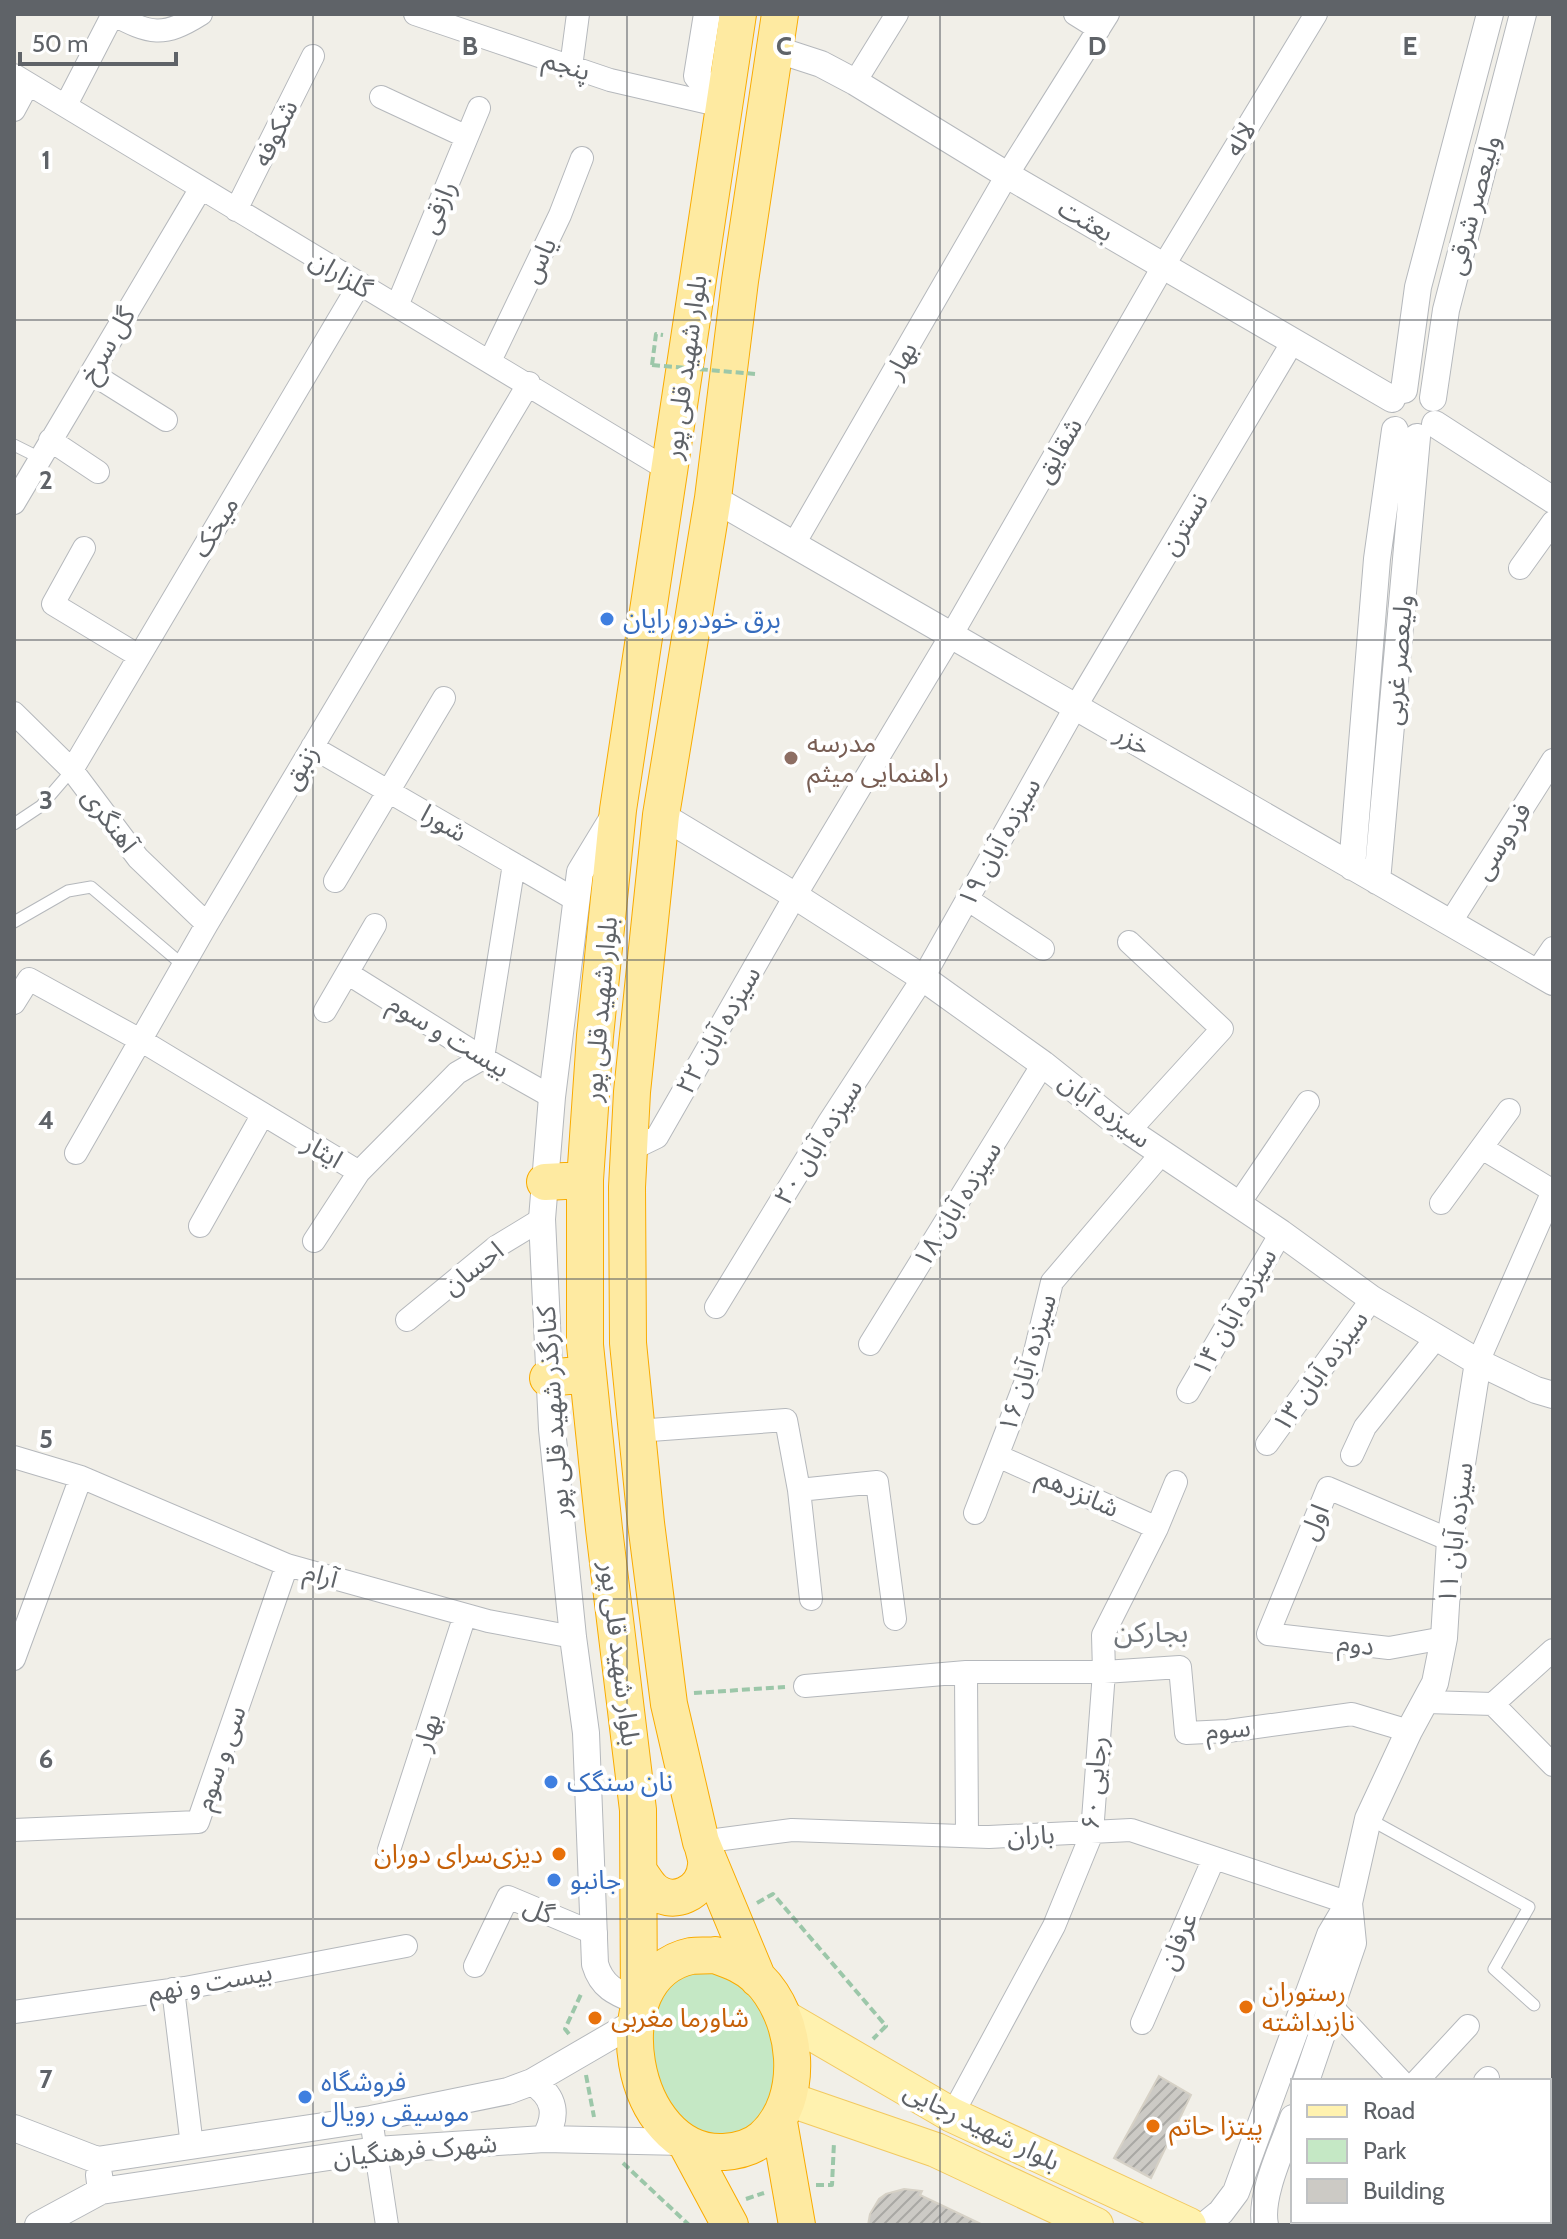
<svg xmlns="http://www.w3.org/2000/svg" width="1567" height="2239" font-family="Cabin,'Noto Sans Arabic',sans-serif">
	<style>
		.green { fill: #c5e8c5 }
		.building { fill: url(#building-hatch); stroke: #d6d1c6; stroke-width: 2 }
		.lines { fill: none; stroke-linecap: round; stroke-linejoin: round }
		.service-casing { stroke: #b5b8bc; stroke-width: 13 }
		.minor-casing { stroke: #b5b8bc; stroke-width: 24 }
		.tertiary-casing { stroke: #b5b8bc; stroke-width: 28 }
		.primary-casing { stroke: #f2c960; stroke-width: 36 }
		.trunk-casing { stroke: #f9ab00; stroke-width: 38 }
		.path { stroke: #9cc7a9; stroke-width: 4; stroke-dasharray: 8 4; stroke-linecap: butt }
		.service { stroke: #fff; stroke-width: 11 }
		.minor { stroke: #fff; stroke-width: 22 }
		.tertiary { stroke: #fff; stroke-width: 26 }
		.primary { stroke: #fff2af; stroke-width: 34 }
		.trunk { stroke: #feeaa1; stroke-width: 36 }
		.path-bridge { stroke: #9cc7a9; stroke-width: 4; stroke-dasharray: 8 4; stroke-linecap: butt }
		.grid { fill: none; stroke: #5f6368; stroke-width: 2; stroke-opacity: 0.55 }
		.shop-dot { fill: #3f7fe0; stroke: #fff; stroke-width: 3 }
		.education-dot { fill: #8d6e63; stroke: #fff; stroke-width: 3 }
		.food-dot { fill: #e8710a; stroke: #fff; stroke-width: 3 }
		.labels { text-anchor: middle; stroke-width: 8; stroke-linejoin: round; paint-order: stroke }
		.street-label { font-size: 26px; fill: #5f6368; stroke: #fff }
		.shop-label { font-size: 26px; fill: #366cbe; stroke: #fff; text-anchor: start }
		.education-label { font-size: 26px; fill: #785e54; stroke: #fff; text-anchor: start }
		.food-label { font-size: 26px; fill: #c56008; stroke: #fff; text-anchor: start }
		.neighbourhood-label { font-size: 28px; fill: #70757a; stroke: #fff }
		.grid-label { font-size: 26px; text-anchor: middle; font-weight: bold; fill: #5f6368; stroke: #fff; stroke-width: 8; stroke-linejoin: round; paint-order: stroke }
	</style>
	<defs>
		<pattern id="building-hatch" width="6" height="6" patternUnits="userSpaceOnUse" patternTransform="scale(2)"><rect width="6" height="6" fill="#cccac5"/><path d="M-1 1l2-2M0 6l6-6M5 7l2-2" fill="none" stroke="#a9a8a4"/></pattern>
	</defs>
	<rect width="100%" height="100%" fill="#f1efe8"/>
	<!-- green -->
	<path class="green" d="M698,1966l57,25 16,26 9,76 -42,47 -30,1 -29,-19 -28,-45 4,-80z"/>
	<!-- building -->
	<path class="building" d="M1159,2076l32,19 -40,83 -37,-20z
		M904,2189l18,2 -2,4 63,30h-115l2,-11 9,-15 7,-5z"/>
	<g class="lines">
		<defs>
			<path id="service" d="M14,445l26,13
				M14,824l27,-18 31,-36
				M14,922l54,-31 23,-4 93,79
				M1369,1819l160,88 -35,62 40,36"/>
			<path id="minor" d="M112,14c38,20 51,24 89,0
				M415,14l195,66 112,26
				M1075,14l24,15
				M571,67l7,-53
				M14,75l656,396
				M855,82l42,-68
				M381,97l86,40
				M66,105l47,-91
				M14,110l14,-26
				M236,210l77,-154
				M397,306l82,-198
				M490,361l70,-146 22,-57
				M91,373l75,47
				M50,440l48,32
				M14,503l187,-315
				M794,544l213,-369 101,-161
				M84,548l-31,56 86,52
				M1520,568l33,-46
				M14,713l58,57 66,88 69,66
				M312,747l264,153
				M72,770l287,-485
				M335,881l109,-183
				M967,899l76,50
				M1450,923l103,-163
				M347,973l136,85 69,39
				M1536,973l17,-25
				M14,1003l15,-24 113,62 217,131 98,-99 26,-15 31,-194
				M325,1011l50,-86
				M1129,1131l93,-102 -93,-87
				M1482,1148l71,43
				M630,1150l27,-13 138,-241 157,-262 212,-369 152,-251
				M76,1153l131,-229 322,-541
				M1441,1203l68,-93
				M1238,1205l70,-103
				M200,1226l63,-112
				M314,1241l45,-69
				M716,1307l113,-185 94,-144 153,-272 216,-363
				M407,1320l89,-73 46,-28
				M870,1344l173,-280
				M1478,1362l75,-171
				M1188,1392l93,-159
				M637,1431l149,-11 13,70 12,109
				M1267,1444l105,-145
				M1352,1455l13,-28 72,-90
				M998,1456l159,72
				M14,1457l67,20 206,88 201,56 85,16
				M799,1490l78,-8 18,137
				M975,1513l56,-145 21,-86 110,-129
				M1444,1638l-55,10 -121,-14 60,-146 122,52
				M14,1659l67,-182
				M966,1672l1,164
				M805,1686l161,-14h138l76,-5 6,66 42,-2 124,-17 57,17
				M1427,1702l66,2 60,61
				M1493,1704l60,-54
				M14,1830l184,-8 89,-257
				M701,1842l91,-12 197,7 142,-7 218,73
				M389,1850l76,-235
				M475,1966l33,-69 88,37
				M173,1989l19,157
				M1331,2006l70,75
				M14,2012l171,-24 221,-42
				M1142,2023l72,-165
				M1417,2081l51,-55
				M1485,2081l3,-3
				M952,2115l102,-189 38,-93 12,-161 -1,-37 54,-107 19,-46
				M371,2119l16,106
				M1549,2209l4,-5
				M1534,2225l4,-4"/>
			<path id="tertiary" d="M707,14l-10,62 25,30
				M775,49l46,15 34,18 152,93 385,224
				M1404,390l14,-103 72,-273
				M1433,398l13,-88 77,-296
				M1435,424l118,76
				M713,498l840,484
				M661,815l120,72 142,91 120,86 74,59 164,110 91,66 106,63 58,28 17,5
				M614,816l-34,56 -28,225 -10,122 10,210 21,208 13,96 9,231c7,24 22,29 44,38
				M1352,867l25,-308 18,-129
				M1377,881l40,-444
				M1306,2081l47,-138 -4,-40 19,-84 41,-88 26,-48 9,-45 6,-98 28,-178
				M532,2082c24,15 26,34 12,57
				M14,2128l83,32 274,-41 137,-28 24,-9 105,-61
				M101,2191l275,-41 168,-11 140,3
				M38,2225l63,-34 -2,-16
				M1205,2225l16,-13 15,-20 94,-257 19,-32
				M1265,2225c-6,-29 18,-78 28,-107"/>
			<path id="primary" d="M782,2016l170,99 237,110
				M788,2099l148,51 160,75"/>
			<path id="trunk" d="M545,1182l40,-2
				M548,1378l40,-4
				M640,1873c3,4 7,11 11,15 20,21 53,5 55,-23 1,-5 -2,-13 -3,-18
				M715,1955c17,6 30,11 43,23 40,39 49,121 5,160 -10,9 -25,13 -39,14 -95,5 -126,-177 -33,-196 7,-1 16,0 24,-1z
				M758,1979l-57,-137 -32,-138 -23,-181 -18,-180 -1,-156 5,-95 29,-277 52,-317 27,-217 40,-267
				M639,2010l-1,-200 -34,-281 -19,-184v-165l10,-144 23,-226 120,-796
				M779,2122l18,103
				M687,2145l43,80"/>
		</defs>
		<!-- service casing -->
		<use href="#service" class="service-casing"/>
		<!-- minor casing -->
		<use href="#minor" class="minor-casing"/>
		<!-- tertiary casing -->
		<use href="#tertiary" class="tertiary-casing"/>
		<!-- primary casing -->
		<use href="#primary" class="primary-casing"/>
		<!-- trunk casing -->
		<use href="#trunk" class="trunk-casing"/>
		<!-- path -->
		<path class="path" d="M652,365l4,-31 7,1
			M694,1693l91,-6
			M757,1903l16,-9 113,132 -13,13
			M569,2034l-4,-5 17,-37
			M586,2075l8,42
			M623,2163l66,62
			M816,2185h16l2,-43
			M746,2199l18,-6"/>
		<!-- service -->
		<use href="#service" class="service"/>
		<!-- minor -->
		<use href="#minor" class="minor"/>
		<!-- tertiary -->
		<use href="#tertiary" class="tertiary"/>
		<!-- primary -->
		<use href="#primary" class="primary"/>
		<!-- trunk -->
		<use href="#trunk" class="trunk"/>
		<!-- path-bridge -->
		<path class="path-bridge" d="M652,365l103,9"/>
	</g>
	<!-- grid -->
	<path class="grid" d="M313,14v2211M627,14v2211M940,14v2211M1254,14v2211M14,320h1539M14,640h1539M14,960h1539M14,1279h1539M14,1599h1539M14,1919h1539"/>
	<!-- markers -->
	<g class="shop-dot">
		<circle cx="607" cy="619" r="8"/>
		<circle cx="551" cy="1782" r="8"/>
		<circle cx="554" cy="1880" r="8"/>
		<circle cx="305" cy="2097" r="8"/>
	</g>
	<circle class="education-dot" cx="791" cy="758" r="8"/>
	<g class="food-dot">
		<circle cx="559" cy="1854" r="8"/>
		<circle cx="1246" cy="2007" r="8"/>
		<circle cx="595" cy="2018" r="8"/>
		<circle cx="1153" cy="2126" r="8"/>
	</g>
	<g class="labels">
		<!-- street labels -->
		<g class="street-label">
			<text transform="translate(567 65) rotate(18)" y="9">پنجم</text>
			<text transform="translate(275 133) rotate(-64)" y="9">شکوفه</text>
			<text transform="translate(1240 139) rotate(-59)" y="9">لاله</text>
			<text transform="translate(1473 205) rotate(-75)" y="9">ولیعصر شرقی</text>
			<text transform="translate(438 207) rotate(-67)" y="9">رازقی</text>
			<text transform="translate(1086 220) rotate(30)" y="9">بعثت</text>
			<text transform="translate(539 260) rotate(-65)" y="9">یاس</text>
			<text transform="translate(341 274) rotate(31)" y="9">گلزاران</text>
			<text transform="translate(107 345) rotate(-59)" y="9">گل سرخ</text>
			<text transform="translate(901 360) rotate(-60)" y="9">بهار</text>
			<text transform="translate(685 367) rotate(-82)" y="9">بلوار شهید قلی پور</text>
			<text transform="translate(1058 450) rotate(-60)" y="9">شقایق</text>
			<text transform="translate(1184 524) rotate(-59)" y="9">نسترن</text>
			<text transform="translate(215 527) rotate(-59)" y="9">میخک</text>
			<text transform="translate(1398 660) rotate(-85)" y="9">ولیعصر غربی</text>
			<text transform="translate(1133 740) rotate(30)" y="9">خزر</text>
			<text transform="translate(300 767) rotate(-59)" y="9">زنبق</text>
			<text transform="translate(110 820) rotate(53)" y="9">آهنگری</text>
			<text transform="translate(444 823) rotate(30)" y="9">شورا</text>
			<text transform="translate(1502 841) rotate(-58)" y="9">فردوسی</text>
			<text transform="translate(999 842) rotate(-61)" y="9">سیزده آبان ۱۹</text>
			<text transform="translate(600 1009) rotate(-85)" y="9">بلوار شهید قلی پور</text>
			<text transform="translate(718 1030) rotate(-60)" y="9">سیزده آبان ۲۲</text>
			<text transform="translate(449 1036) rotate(31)" y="9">بیست و سوم</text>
			<text transform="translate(1105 1110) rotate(37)" y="9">سیزده آبان</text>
			<text transform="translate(818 1142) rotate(-58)" y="9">سیزده آبان ۲۰</text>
			<text transform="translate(323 1151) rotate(31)" y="9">ایثار</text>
			<text transform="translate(957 1204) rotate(-58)" y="9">سیزده آبان ۱۸</text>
			<text transform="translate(473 1268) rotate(-38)" y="9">احسان</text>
			<text transform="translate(1234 1312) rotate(-60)" y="9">سیزده آبان ۱۴</text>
			<text transform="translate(1027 1363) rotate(-73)" y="9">سیزده آبان ۱۶</text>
			<text transform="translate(1320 1371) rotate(-54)" y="9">سیزده آبان ۱۳</text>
			<text transform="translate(553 1412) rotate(-94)" y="9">کنارگذر شهید قلی پور</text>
			<text transform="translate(1078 1492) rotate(24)" y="9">شانزدهم</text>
			<text transform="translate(1314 1522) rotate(-67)" y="9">اول</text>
			<text transform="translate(1455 1533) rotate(-83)" y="9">سیزده آبان ۱۱</text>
			<text transform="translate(321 1575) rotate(16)" y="9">آرام</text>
			<text transform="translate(1356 1644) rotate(7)" y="9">دوم</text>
			<text transform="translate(620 1654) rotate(83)" y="9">بلوار شهید قلی پور</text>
			<text transform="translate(1228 1729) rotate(-5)" y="9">سوم</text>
			<text transform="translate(427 1732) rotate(-72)" y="9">بهار</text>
			<text transform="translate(220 1758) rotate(-71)" y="9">سی و سوم</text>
			<text transform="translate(1094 1783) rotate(-85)" y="9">رجایی ۶۰</text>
			<text transform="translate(1031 1835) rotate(-2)" y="9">باران</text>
			<text transform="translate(539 1910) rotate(23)" y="9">گل</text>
			<text transform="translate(1178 1941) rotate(-67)" y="9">عرفان</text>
			<text transform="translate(210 1982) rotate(-10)" y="9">بیست و نهم</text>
			<text transform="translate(982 2126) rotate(26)" y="9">بلوار شهید رجایی</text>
			<text transform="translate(415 2150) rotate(-5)" y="9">شهرک فرهنگیان</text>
		</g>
		<!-- shop labels -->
		<g class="shop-label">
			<text x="623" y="628">برق خودرو رایان</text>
			<text x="567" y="1791">نان سنگک</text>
			<text x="570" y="1889">جانبو</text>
			<text x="321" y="2091">فروشگاه<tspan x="321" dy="30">موسیقی رویال</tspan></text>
		</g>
		<!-- education labels -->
		<g class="education-label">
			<text x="807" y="752">مدرسه<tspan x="807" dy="30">راهنمایی میثم</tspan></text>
		</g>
		<!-- food labels -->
		<g class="food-label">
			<text x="543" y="1863" text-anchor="end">دیزی‌سرای دوران</text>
			<text x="1262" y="2001">رستوران<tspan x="1262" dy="30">نازبداشته</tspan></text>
			<text x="611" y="2027">شاورما مغربی</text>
			<text x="1169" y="2135">پیتزا حاتم</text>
		</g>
		<!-- neighbourhood labels -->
		<g class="neighbourhood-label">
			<text x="1151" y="1642">بجارکن</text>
		</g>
	</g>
	<g class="grid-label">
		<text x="470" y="55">B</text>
		<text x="784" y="55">C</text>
		<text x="1097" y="55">D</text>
		<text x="1410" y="55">E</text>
		<text x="46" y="169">1</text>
		<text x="46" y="489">2</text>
		<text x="46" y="809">3</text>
		<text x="46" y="1129">4</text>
		<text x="46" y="1448">5</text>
		<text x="46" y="1768">6</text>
		<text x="46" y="2088">7</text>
	</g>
	<!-- border -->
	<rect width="1567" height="2239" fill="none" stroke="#5f6368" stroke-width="32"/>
	<!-- legend -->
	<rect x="1291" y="2079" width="260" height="144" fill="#ffffff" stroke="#bfc1c3" stroke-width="2"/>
	<rect x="1307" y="2105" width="40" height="12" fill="#fff2af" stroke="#bfc1c3" stroke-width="2"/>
	<text x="1363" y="2119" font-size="24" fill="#5f6368">Road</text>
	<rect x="1307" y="2139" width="40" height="24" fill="#c5e8c5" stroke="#bfc1c3" stroke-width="2"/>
	<text x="1363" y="2159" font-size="24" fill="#5f6368">Park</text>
	<rect x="1307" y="2179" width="40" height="24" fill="#cccac5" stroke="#bfc1c3" stroke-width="2"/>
	<text x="1363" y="2199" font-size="24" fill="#5f6368">Building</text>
	<!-- scale -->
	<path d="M20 52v12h156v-12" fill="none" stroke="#5f6368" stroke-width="4"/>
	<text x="32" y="52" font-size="24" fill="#5f6368" stroke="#ffffff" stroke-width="6" paint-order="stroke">50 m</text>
</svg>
